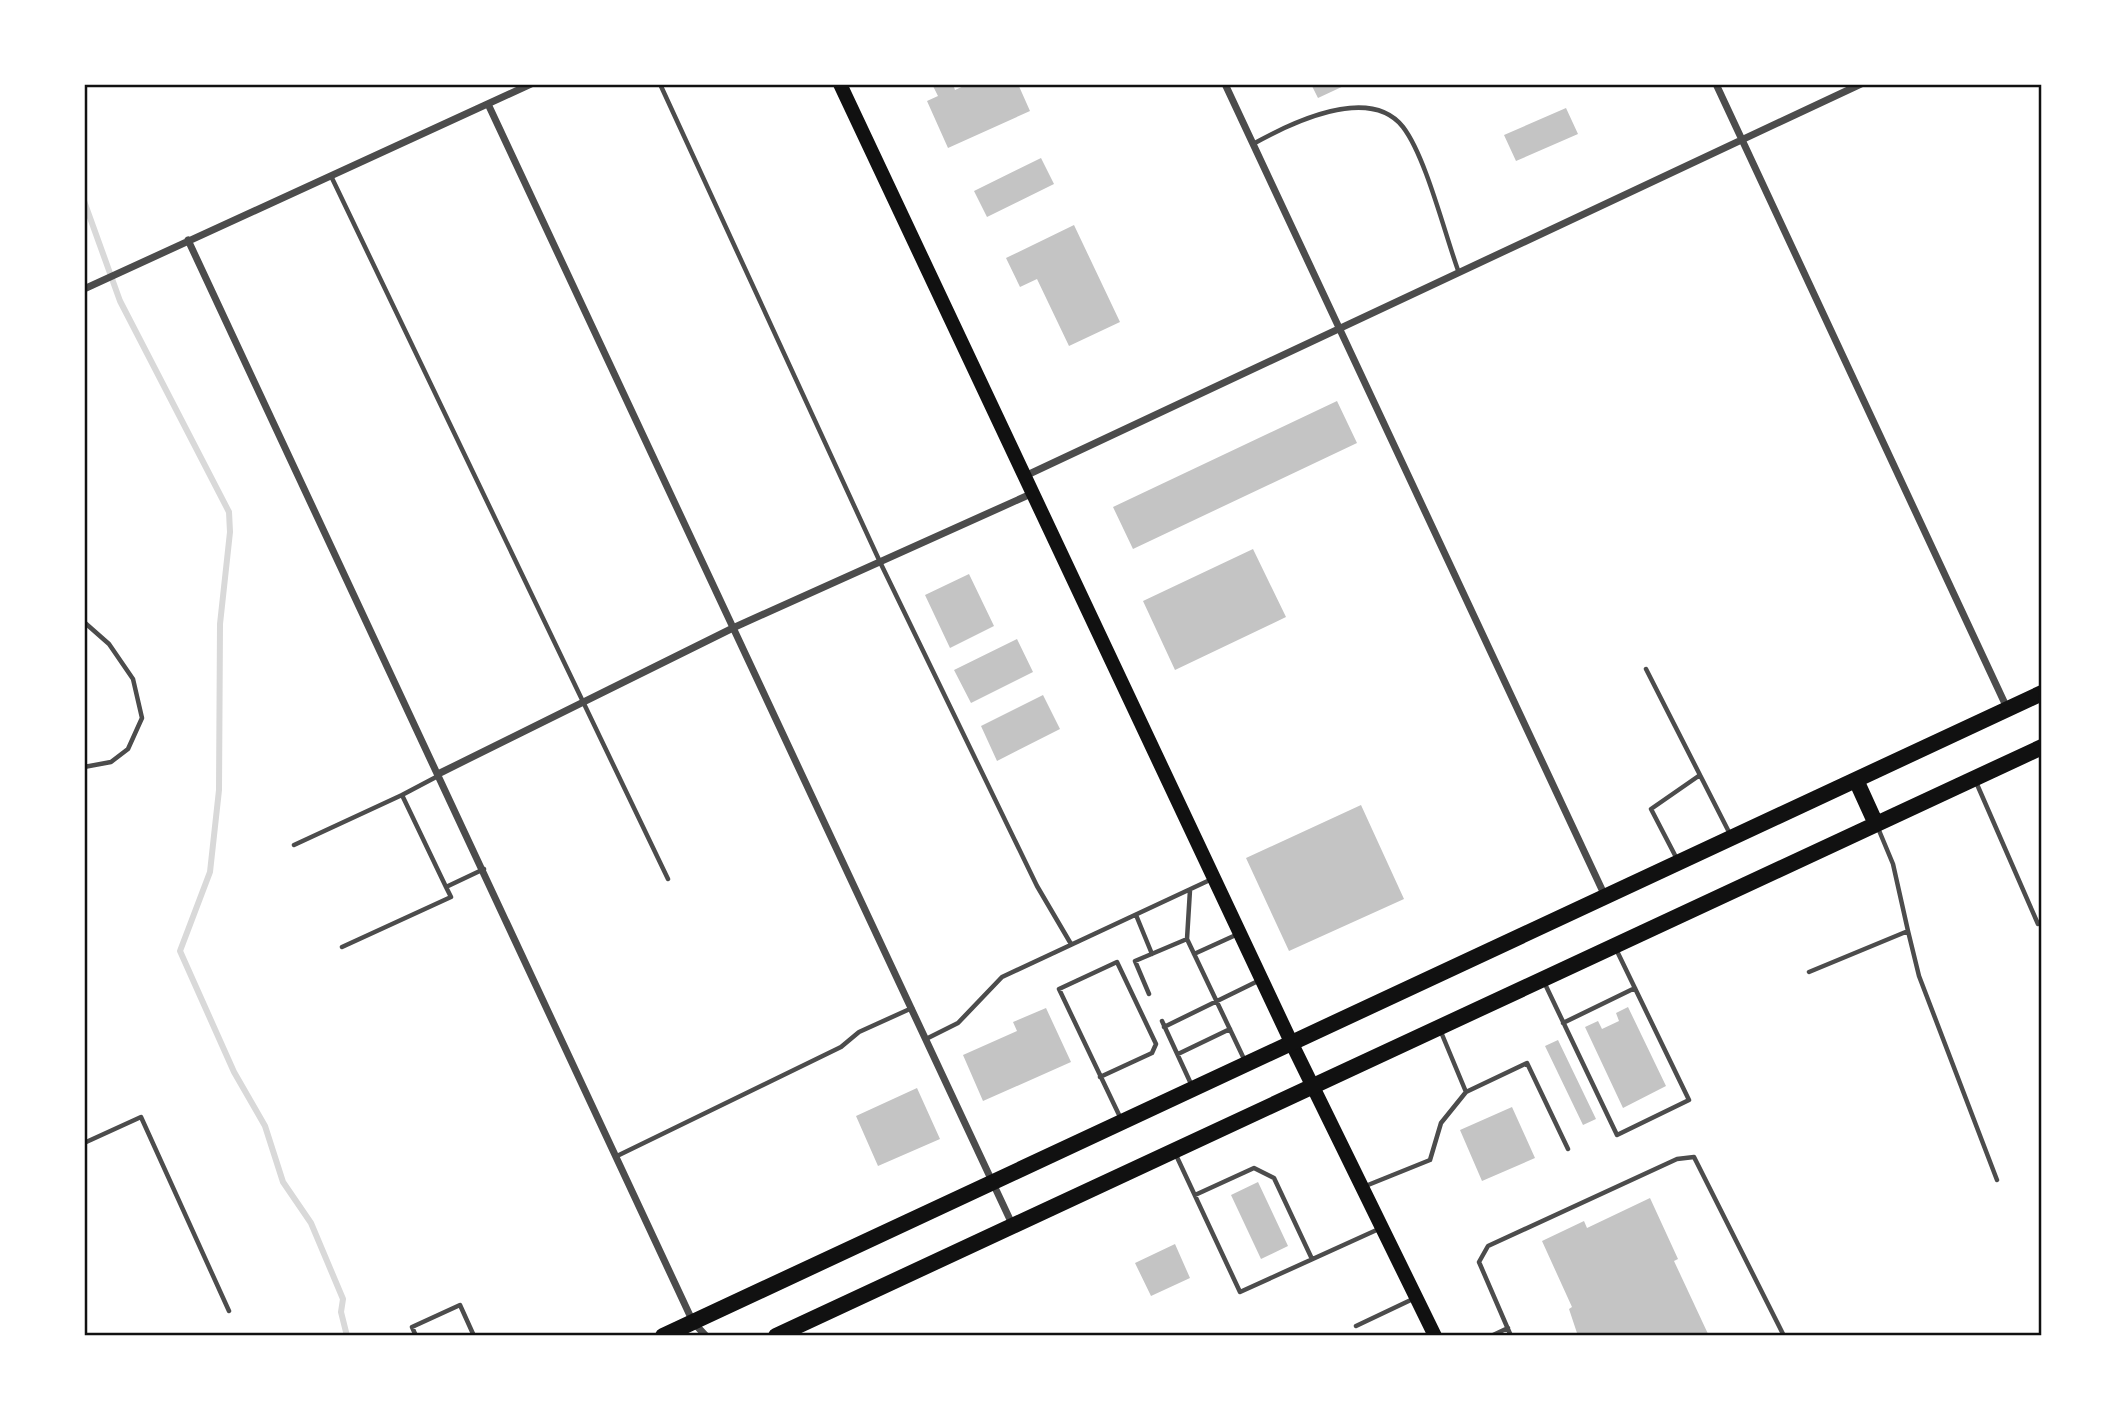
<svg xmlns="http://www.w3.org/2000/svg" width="2126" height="1420" font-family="'Sofia Sans Condensed',sans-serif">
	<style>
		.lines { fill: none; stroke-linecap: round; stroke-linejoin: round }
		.stream { stroke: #d9d9d9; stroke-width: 6 }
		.building { fill: #c4c4c4 }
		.service { stroke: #4c4c4c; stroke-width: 4.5 }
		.minor { stroke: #4c4c4c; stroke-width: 7 }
		.secondary { stroke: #111; stroke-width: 14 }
		.primary { stroke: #111; stroke-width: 16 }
		.neatline { fill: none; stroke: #111; stroke-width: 2.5 }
	</style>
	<rect width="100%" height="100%" fill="#fff"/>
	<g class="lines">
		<!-- stream -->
		<path class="stream" d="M84,201l36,100 109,211 1,20 -10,92 -1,166 -9,82 -30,79 54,121 31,54 18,56 28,41 32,76 -2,13 6,24"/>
	</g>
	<!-- building -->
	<path class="building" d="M932,84h21l2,6 13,-6h50l12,27 -82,37 -21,-47 11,-5z
		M1311,84h37l-30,14z
		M1566,108l12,26 -62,27 -12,-26z
		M1041,158l13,26 -67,33 -13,-26z
		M1074,225l46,97 -51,24 -32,-67 -17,8 -14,-29z
		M1337,401l20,42 -224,106 -20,-42z
		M1253,549l33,68 -111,53 -32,-69z
		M969,574l25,52 -44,22 -25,-53z
		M1017,639l16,33 -62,31 -17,-33z
		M1043,695l17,34 -63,32 -16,-35z
		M1361,805l43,94 -115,52 -43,-93z
		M1628,1007l38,79 -43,22 -38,-81 13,-6 4,8 17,-8 -3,-8z
		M1046,1008l25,54 -88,39 -20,-46 54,-24 -4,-9z
		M1558,1040l38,79 -13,6 -38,-79z
		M917,1088l23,51 -62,27 -22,-50z
		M1512,1107l23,51 -53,23 -22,-51z
		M1258,1182l30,64 -27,13 -30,-64z
		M1650,1198l28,61 -4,2 35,75h-131l-9,-27 3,-2 -30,-66 42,-20 3,7z
		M1175,1244l15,34 -39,18 -16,-33z"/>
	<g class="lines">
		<!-- service -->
		<path class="service" d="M660,84l220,478 157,324 34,58
			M1253,144c36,-20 116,-60 150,-17 23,30 42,108 56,146
			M331,176l337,703
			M84,622l25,22 24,35 9,39 -14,31 -17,13 -27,5
			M1646,669l84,165
			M1976,782l62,142
			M402,795l36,-19
			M294,845l108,-50 44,92 5,10 -109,50
			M1678,861l-27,-52 49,-34
			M446,887l38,-18
			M1190,890l-3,49 58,122
			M1136,915l16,39
			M1908,931l11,45 78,204
			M1194,954l44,-20
			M1809,972l99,-41 -15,-67 -15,-36
			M1545,984l72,151 72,-35 -73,-151
			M1149,994l-14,-33 52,-22
			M1162,1021l30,65
			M1563,1023l72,-35
			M1164,1027l94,-46
			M926,1039l32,-16 44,-46 210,-98
			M1178,1054l52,-25
			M1100,1077l52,-24 4,-9 -39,-82 -58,27 62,130
			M1466,1092l61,-29 41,86
			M84,1143l57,-26 88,194
			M1176,1155l64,137 141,-64
			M617,1156l224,-109 18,-15 53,-24
			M1363,1187l67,-27 11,-37 25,-31 -25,-60
			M1195,1195l59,-27 20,10 38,81
			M1356,1326l59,-28
			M416,1336l-4,-9 48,-22 14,31
			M1491,1336l17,-8
			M1511,1336l-32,-74 9,-16 189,-87 17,-2 90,179"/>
		<!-- minor -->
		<path class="minor" d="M1225,84l380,812
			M1716,84l291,624
			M488,104l525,1122
			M188,240l505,1082 13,14
			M84,289l447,-205
			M1025,476l836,-392
			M440,773l295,-146 298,-134"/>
		<!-- secondary -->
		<path class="secondary" d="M840,84l452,960 143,292"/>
		<!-- primary -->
		<path class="primary" d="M1856,780l20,44
			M663,1336l1379,-643
			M776,1336l1266,-589"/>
	</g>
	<!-- border -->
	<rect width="2126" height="1420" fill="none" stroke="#ffffff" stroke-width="172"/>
	<rect x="86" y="86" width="1954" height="1248" class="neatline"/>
</svg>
